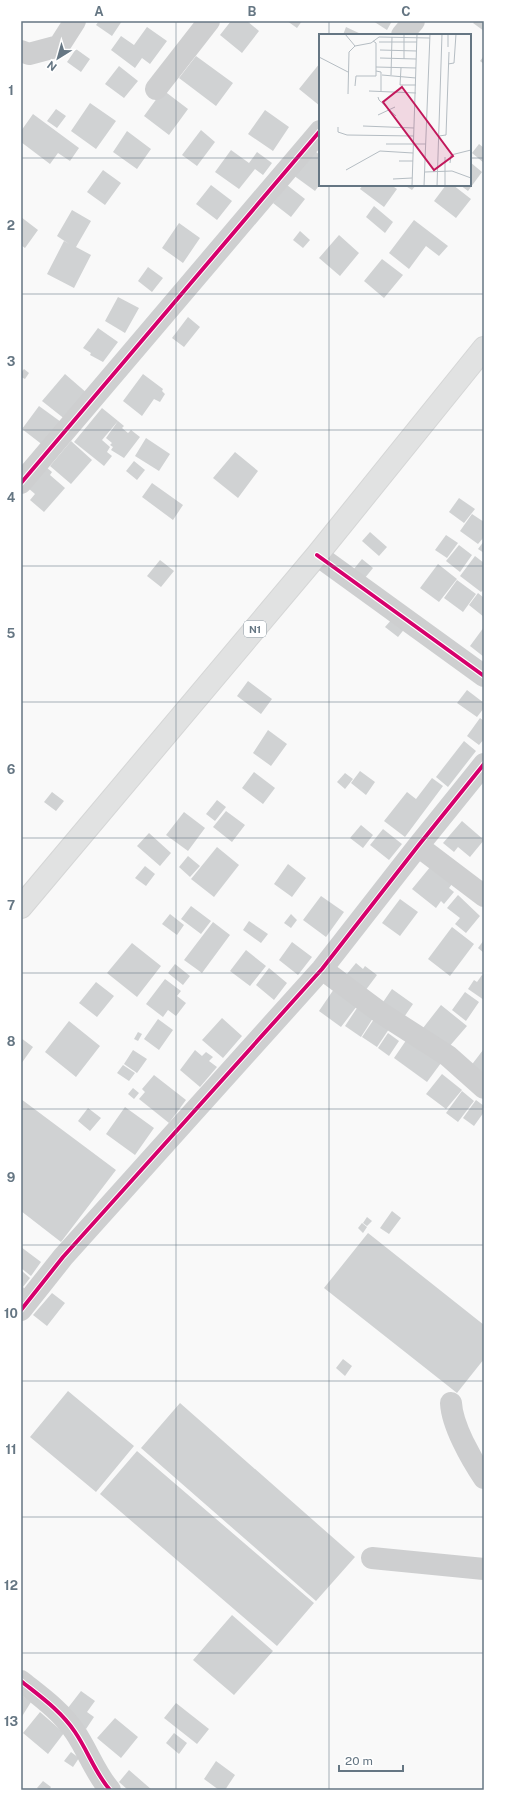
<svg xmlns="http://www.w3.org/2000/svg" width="505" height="1811" font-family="'Public Sans',sans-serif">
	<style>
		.building { fill: #d0d2d3 }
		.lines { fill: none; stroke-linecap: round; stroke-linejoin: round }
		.highway-casing { stroke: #d5d6d6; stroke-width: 24 }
		.minor { stroke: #cecfd0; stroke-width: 22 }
		.highway { stroke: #e1e2e2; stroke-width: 22 }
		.cycleway-casing { stroke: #fff; stroke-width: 6 }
		.cycleway { stroke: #d6006c; stroke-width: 4 }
		.grid { fill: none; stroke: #657683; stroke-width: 1; stroke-opacity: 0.55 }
		.labels { text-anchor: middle; stroke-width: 4; stroke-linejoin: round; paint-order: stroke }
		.shield { fill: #fff; stroke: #939fa8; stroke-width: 1 }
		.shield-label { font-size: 10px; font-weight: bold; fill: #657683 }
		.inset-road { fill: none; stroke: #b5bdc3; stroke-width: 1 }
		.view { fill: #c2185b; fill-opacity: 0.15; stroke: #c2185b; stroke-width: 2 }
		.inset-edge { fill: none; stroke: #657683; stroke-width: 2 }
		.neatline { fill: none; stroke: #657683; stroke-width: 1.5 }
		.grid-label { font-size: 13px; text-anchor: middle; font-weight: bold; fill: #657683 }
	</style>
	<rect width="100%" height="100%" fill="#f9f9f9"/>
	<!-- building -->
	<path class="building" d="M99,21h23l-10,15 -16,-11z
		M231,21h16l12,10 -17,22 -22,-18z
		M287,21h15l-5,7z
		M373,21h19l-5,9z
		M475,21h9v10l-11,-8z
		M147,27l20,14 -17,23 -8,-6 -7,10 -24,-18 10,-14 13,9z
		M346,27l17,8h-20z
		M76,49l14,10 -9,13 -14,-10z
		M196,56l37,27 -17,23 -37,-28z
		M484,56v8l-4,-3z
		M320,63v43l-21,-17z
		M119,66l19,15 -14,17 -19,-14z
		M163,90l25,19 -19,26 -25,-19z
		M90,103l26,18 -20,28 -25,-18z
		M56,109l10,7 -9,12 -10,-7z
		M265,110l24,17 -16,24 -25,-17z
		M33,114l46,34 -9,13 -12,-8 -8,11 -29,-22v-11z
		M201,130l14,12 -18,24 -15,-11z
		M127,131l24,18 -14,20 -24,-17z
		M479,144l5,4v15l-12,-10z
		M311,148l9,7v29l-5,7 -22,-16z
		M231,150l18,13 8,-11 15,11 -9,12 -8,-6 -16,20 -24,-17z
		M470,162l12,10 -14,19 -8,-6h10z
		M103,170l18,13 -16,22 -18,-13z
		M211,185l21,16 -15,19 -21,-16z
		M287,185l18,14 -14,18 -18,-14z
		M363,185h28l6,4 -13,18 -24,-18z
		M404,185h12l-4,5z
		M446,185h7l18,14 -15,19 -22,-17z
		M374,206l19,16 -8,11 -19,-16z
		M72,210l19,11 -15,26 15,8 -17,33 -27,-14 17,-33 5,3 -12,-8z
		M21,217l17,13 -13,18 -4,-3z
		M414,220l34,26 -9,10 -13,-10 -17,23 -20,-16z
		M179,223l21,15 -17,25 -21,-15z
		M300,231l10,9 -7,8 -10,-8z
		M339,235l20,18 -19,23 -21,-18z
		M382,259l21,16 -19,23 -20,-17z
		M148,267l15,11 -11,14 -14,-11z
		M118,297l21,11 -14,25 -20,-12z
		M188,317l12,10 -16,20 -12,-9z
		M98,328l20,14 -15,20 -13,-7 1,-2 -8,-5z
		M24,369l5,4 -4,6 -4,-2v-4z
		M65,374l23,20 -22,26 -24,-19z
		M143,374l20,15 -1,2 3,3 -5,8 -6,-3 -12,17 -19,-15z
		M39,406l22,16 -17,24 -22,-17z
		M102,408l16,13 -16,19 8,7 -3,5 5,4 -8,10 -30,-24z
		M118,421l6,5 -2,2 6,5 3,-3 9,7 -16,21 -13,-8 2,-3 -3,-2 2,-2 -6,-5z
		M146,438l24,16 -11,17 -24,-15z
		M71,441l21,19 -21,24 -21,-18z
		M235,452l23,19 -20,27 -25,-20z
		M134,461l11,9 -8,10 -11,-9z
		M46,467l6,5 -2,3 15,13 -21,24 -14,-12 5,-6 -7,-6z
		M152,483l31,22 -10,15 -31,-23z
		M459,498l16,11 -11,14 -15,-11z
		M472,514l12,8v15l-6,7 -18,-13z
		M370,532l17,15 -8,9 -17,-15z
		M446,535l12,8 -11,15 -12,-8z
		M484,541v12l-6,-4z
		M459,545l13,10 -12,17 -14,-11z
		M475,556l9,7v26l-3,3 -21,-16z
		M362,559l11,9 -13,16 -11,-9z
		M160,560l14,11 -13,16 -14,-11z
		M438,564l19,15 -18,23 -19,-14z
		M457,580l19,14 -13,18 -19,-14z
		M478,593l6,5v19l-15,-12z
		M393,618l13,9 -8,10 -13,-10z
		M484,627v30l-14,-11z
		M248,681l24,18 -11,15 -24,-18z
		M467,690l17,13v5l-7,9 -20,-14z
		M480,718l4,3v18l-5,6 -12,-9z
		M268,730l19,14 -16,22 -18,-13z
		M464,741l12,10 -28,36 -12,-10z
		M360,771l15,11 -9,13 -15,-12z
		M254,772l21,16 -12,16 -21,-16z
		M345,773l8,6 -8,10 -8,-7z
		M432,778l11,8 -38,51 -21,-16 23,-29 9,7z
		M52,792l12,9 -8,10 -12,-9z
		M217,800l9,7 -11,14 -9,-7z
		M226,811l19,14 -13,17 -19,-15z
		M184,812l21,16 -17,23 -22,-16z
		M462,821l22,19 -14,17 -12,-10 -4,5 -11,-9z
		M361,825l12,10 -10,13 -13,-10z
		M383,829l19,15 -13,16 -19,-15z
		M149,833l22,20 -11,13 -23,-20z
		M217,847l22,18 -25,32 -23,-18z
		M188,856l12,10 -10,11 -11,-10z
		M288,864l18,14 -14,19 -18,-13z
		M145,866l10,8 -9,12 -11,-8z
		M431,866l21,18 -3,4 5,4 -10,12 -3,-3 -5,7 -24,-19z
		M458,895l22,21 -14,17 -11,-9 5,-6 -13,-10z
		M321,896l23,16 -18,25 -23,-17z
		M400,899l18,13 -18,24 -18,-13z
		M191,906l20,15 -10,13 -20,-15z
		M170,914l14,11 -7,10 -15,-11z
		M291,914l6,6 -6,8 -7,-5z
		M249,921l19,13 -7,9 -18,-13z
		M213,922l17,13 -28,38 -18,-13z
		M452,927l22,17 -24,32 -22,-17z
		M484,940v13l-6,-5z
		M292,942l20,15 -14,18 -19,-15z
		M132,943l29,23 -24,31 -30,-24z
		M246,950l20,16 -16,20 -20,-15z
		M356,963l7,6 2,-3 12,9 -15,20 -20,-15z
		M175,964l15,12 -7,9 -15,-12z
		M269,968l18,15 -13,17 -18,-15z
		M482,975l2,1v24l-16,-11 6,-9 3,2z
		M165,979l16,12 -4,5 9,7 -10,13 -8,-6 -5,7 -17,-13z
		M96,982l18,14 -17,21 -18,-14z
		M334,989l23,17 -16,21 -22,-16z
		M392,989l21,15 -13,19 -21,-15z
		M465,992l14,10 -13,19 -14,-11z
		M441,1005l26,21 -19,22 -25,-20z
		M357,1008l16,10 -12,19 -16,-11z
		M222,1018l20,18 -19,22 -21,-18z
		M158,1019l15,11 -14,20 -15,-11z
		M374,1019l15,10 -12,18 -15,-10z
		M69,1021l31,25 -24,31 -31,-25z
		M138,1032l4,2 -4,7 -4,-2z
		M388,1033l11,8 -10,15 -11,-8z
		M21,1038l12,9 -12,17z
		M407,1039l34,24 -14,19 -33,-24z
		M133,1050l14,9 -10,14 -13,-9z
		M195,1050l7,6 4,-4 7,5 -4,4 8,6 -17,20 -20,-17z
		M483,1050l1,1v26l-14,-10z
		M123,1065l12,8 -6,8 -12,-8z
		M442,1074l20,16 -16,19 -20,-15z
		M154,1075l32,25 -17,23 -30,-24 6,-7 -3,-3z
		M133,1088l6,5 -5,6 -6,-5z
		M462,1091l12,10 -16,21 -12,-9z
		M21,1099l95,71 -55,72 -40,-31z
		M476,1100l8,6v6l-10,14 -11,-8z
		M125,1107l29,21 -19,27 -29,-21z
		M88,1108l13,10 -11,13 -12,-10z
		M392,1211l9,7 -12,16 -9,-6z
		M367,1217l5,4 -5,5 -4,-3z
		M362,1223l5,4 -4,6 -5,-5z
		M368,1233l116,92v34l-27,34 -133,-105z
		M21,1247l20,15 -10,14 -10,-8z
		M21,1270l9,8 -7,9 2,2 -4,4z
		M52,1293l13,10 -18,23 -14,-11z
		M343,1359l9,7 -7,10 -9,-8z
		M68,1391l66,55 -38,46 -66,-55z
		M180,1403l175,154 -39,44 -175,-153z
		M137,1451l177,152 -37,43 -177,-152z
		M232,1615l41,36 -39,44 -41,-35z
		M81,1691l14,10 -8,11 7,5 -8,12 -22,-16z
		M21,1695l10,7 -10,16z
		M176,1703l33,26 -12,15 -33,-26z
		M40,1712l24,21 -16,21 -25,-21z
		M115,1718l23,19 -17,21 -24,-20z
		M174,1733l13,10 -8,11 -13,-11z
		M71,1752l8,6 -6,9 -9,-6z
		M216,1761l19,14 -10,15h-6l-15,-11z
		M129,1770l23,20h-24l-9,-8z
		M43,1781l8,6 -2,3h-9l-3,-2z"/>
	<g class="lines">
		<defs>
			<path id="highway" d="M21,907l296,-352 167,-207"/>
		</defs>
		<!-- highway casing -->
		<use href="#highway" class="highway-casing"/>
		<!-- minor -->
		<path class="minor" d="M402,35l12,-14
			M21,51l8,3 30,-8 16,-25
			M156,89l53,-68
			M21,483l299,-352
			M317,555l167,121
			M418,846l66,50
			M322,969l59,44 67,43 36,32
			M21,1310l42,-53 259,-288 96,-123 66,-82
			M451,1403c1,22 20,56 33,75
			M372,1558l112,11
			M21,1681c20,16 40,30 54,51 13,19 20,41 35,58"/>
		<!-- highway -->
		<use href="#highway" class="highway"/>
		<defs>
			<path id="cycleway" d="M21,483l299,-352
				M317,555l167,121
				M21,1310l42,-53 259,-288 96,-123 66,-82
				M21,1681c20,16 40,30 54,51 13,19 20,41 35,58"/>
		</defs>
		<!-- cycleway casing -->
		<use href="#cycleway" class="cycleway-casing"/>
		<!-- cycleway -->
		<use href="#cycleway" class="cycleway"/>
	</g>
	<!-- grid -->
	<path class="grid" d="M176,21v1769M329,21v14M21,158h299M470,158h14M329,185v1605M21,294h463M21,430h463M21,566h463M21,702h463M21,838h463M21,973h463M21,1109h463M21,1245h463M21,1381h463M21,1517h463M21,1653h463"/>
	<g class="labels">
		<!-- shield labels -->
		<rect class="shield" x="244" y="621" width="22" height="16" rx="3"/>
		<g class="shield-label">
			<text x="255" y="633">N1</text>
		</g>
	</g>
	<!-- overview -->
	<g transform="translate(319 34)">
		<rect width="152" height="152" fill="#f9f9f9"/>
		<path class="inset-road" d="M26,0l10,12 16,-3 8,-6 51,1M129,0v13M60,8h38M61,16l37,1M0,23l29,15M61,24l36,1M85,25v-25M129,30l6,-1 2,-29M57,33l40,1M82,34l-1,17h16M57,37l5,1v19M63,41l34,3M72,41l1,-38M36,52l1,-10h20v-33l-3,-2M50,57l47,2M29,60l1,-42 6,-6M59,63l1,3 17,16M59,81l17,-8M44,92l51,2M19,93v5l9,3 67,1M120,102l7,-1 3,-83M67,110h40M80,127h14M131,129l1,-8 20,-5M27,136l34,-19 33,2M106,138l27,-1 19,7M74,145l19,-1M93,152l5,-152M105,152l6,-152M118,152l5,-152M126,152v-29"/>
		<path class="view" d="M83,53l51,69 -19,14 -51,-68z"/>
		<rect width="152" height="152" class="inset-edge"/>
	</g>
	<!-- border -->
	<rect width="505" height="1811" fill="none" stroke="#ffffff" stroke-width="44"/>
	<!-- north arrow -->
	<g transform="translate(58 58) rotate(217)" stroke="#ffffff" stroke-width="3" paint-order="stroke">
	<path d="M0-3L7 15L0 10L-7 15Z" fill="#657683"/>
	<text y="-6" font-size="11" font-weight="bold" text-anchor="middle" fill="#657683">N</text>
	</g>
	<!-- scale -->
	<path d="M339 1765v6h64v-6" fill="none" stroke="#657683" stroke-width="2"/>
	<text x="345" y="1765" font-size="12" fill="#657683" stroke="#ffffff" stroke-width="3" paint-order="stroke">20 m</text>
	<rect x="22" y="22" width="461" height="1767" class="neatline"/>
	<g class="grid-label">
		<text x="99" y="16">A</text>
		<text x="252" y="16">B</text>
		<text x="406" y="16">C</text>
		<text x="11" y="95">1</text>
		<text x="11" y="230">2</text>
		<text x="11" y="366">3</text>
		<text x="11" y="502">4</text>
		<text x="11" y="638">5</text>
		<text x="11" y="774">6</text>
		<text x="11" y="910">7</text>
		<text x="11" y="1046">8</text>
		<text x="11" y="1182">9</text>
		<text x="11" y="1318">10</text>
		<text x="11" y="1454">11</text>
		<text x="11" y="1590">12</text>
		<text x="11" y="1726">13</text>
	</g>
</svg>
